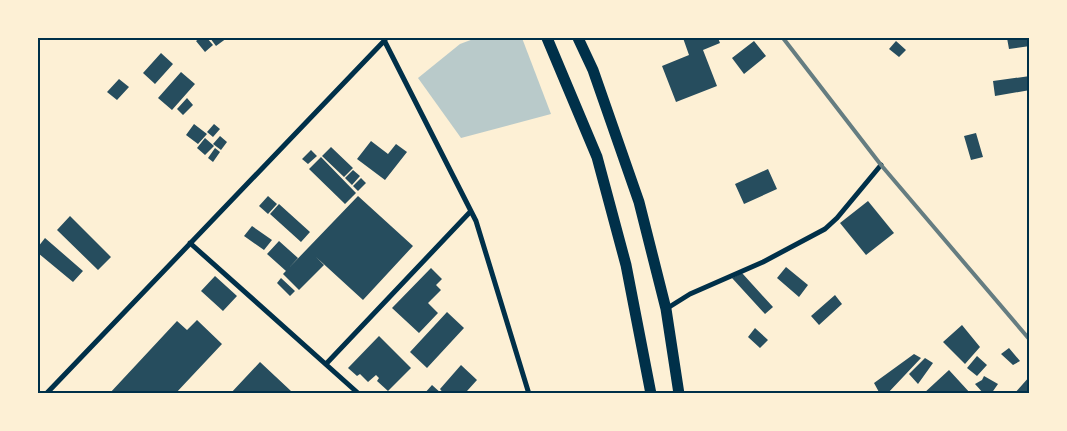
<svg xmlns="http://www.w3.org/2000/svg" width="1067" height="431" font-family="'Work Sans',sans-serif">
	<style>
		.green { fill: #b9caca }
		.building { fill: #264d5e }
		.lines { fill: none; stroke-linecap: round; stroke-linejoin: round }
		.minor { stroke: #003049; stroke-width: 5 }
		.trunk { stroke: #003049; stroke-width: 11 }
		.rail { stroke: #657d81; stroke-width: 4 }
		.neatline { fill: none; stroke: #003049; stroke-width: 2 }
	</style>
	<rect width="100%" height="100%" fill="#fdf0d5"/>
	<!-- green -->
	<path class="green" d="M476,38h46l29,76 -90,24 -43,-60 42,-34z"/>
	<!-- building -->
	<path class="building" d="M200,38h7l6,7 -8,7 -9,-11z
		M210,38h17l-11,8z
		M683,38h35l2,5 -17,7 14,36 -41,16 -14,-36 27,-11z
		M1007,38h23v8l-21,3z
		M754,41l12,15 -22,18 -12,-16z
		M896,41l10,9 -7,7 -10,-8z
		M161,53l12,11 -18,20 -12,-11z
		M181,72l14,12 -23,26 -14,-12z
		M1030,76v14l-35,6 -2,-15z
		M119,79l10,8 -12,13 -10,-8z
		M187,98l6,7 -10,10 -6,-6z
		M194,124l13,10 -9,10 -12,-9z
		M214,124l6,5 -7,8 -6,-5z
		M976,133l7,24 -12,3 -7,-24z
		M220,136l7,6 -6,8 -8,-6z
		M205,138l9,8 -9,9 -8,-7z
		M371,141l17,13 8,-10 11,8 -22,28 -28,-21z
		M331,147l22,21 -9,9 -22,-21z
		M215,148l5,4 -7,10 -5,-4z
		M311,150l6,6 -9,8 -6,-5z
		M321,157l35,36 -11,11 -36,-35z
		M768,169l9,20 -33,15 -9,-20z
		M353,170l7,6 -8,9 -7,-7z
		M361,178l5,5 -8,8 -5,-5z
		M268,196l9,8 -9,10 -9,-8z
		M358,196l55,50 -50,54 -47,-43 8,8 -25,25 -16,-16z
		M868,201l26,32 -28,22 -26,-32z
		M279,204l31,28 -9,10 -31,-28z
		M70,216l41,41 -13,13 -41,-40z
		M252,226l20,14 -8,10 -20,-14z
		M45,238l38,33 -10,11 -35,-29v-6z
		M279,241l19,17 -12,13 -19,-17z
		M786,267l22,18 -9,12 -22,-19z
		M431,268l11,11 -6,6 5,5 -13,13 10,10 -19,20 -27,-25z
		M742,273l31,34 -8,7 -33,-36z
		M215,276l22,20 -14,15 -22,-20z
		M281,278l14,13 -5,5 -13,-13z
		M835,295l7,9 -23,21 -8,-9z
		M447,312l17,16 -37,40 -17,-16z
		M197,320l25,24 -47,50h-66l68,-73 10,9z
		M962,325l18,22 -15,17 -22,-22z
		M755,328l13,12 -8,8 -12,-11z
		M379,336l32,32 -23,23 -11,-10 2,-3 -3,-3 -8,7 -8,-8 -3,2 -9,-8z
		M1009,348l11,13 -7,4 -12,-11z
		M914,354l7,4 -34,36h-7l-6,-11z
		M977,356l10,9 -10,11 -10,-8z
		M925,358l8,5 -15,21 -9,-10z
		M260,362l31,29 -3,3h-58z
		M461,365l16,15 -10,11 3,3h-26l-4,-5z
		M949,370l22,24h-48z
		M984,376l14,8 -7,10h-7l-9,-10 7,-4z
		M1030,376v18h-16z
		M432,385l10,9h-18z"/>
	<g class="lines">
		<!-- minor -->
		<path class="minor" d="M383,38l93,183 53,173
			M190,243l169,151
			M666,309l24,-15 73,-32 62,-33 12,-11 44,-53
			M326,364l145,-153
			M46,394l339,-354"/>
		<!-- trunk -->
		<path class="trunk" d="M547,38l50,119 29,108 25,129
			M578,38l15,32 46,132 27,107 13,85"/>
		<!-- rail -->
		<path class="rail" d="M783,38l98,127 149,175"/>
	</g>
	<!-- border -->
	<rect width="1067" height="431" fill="none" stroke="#fdf0d5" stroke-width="78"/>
	<rect x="39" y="39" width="989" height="353" class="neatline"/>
</svg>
